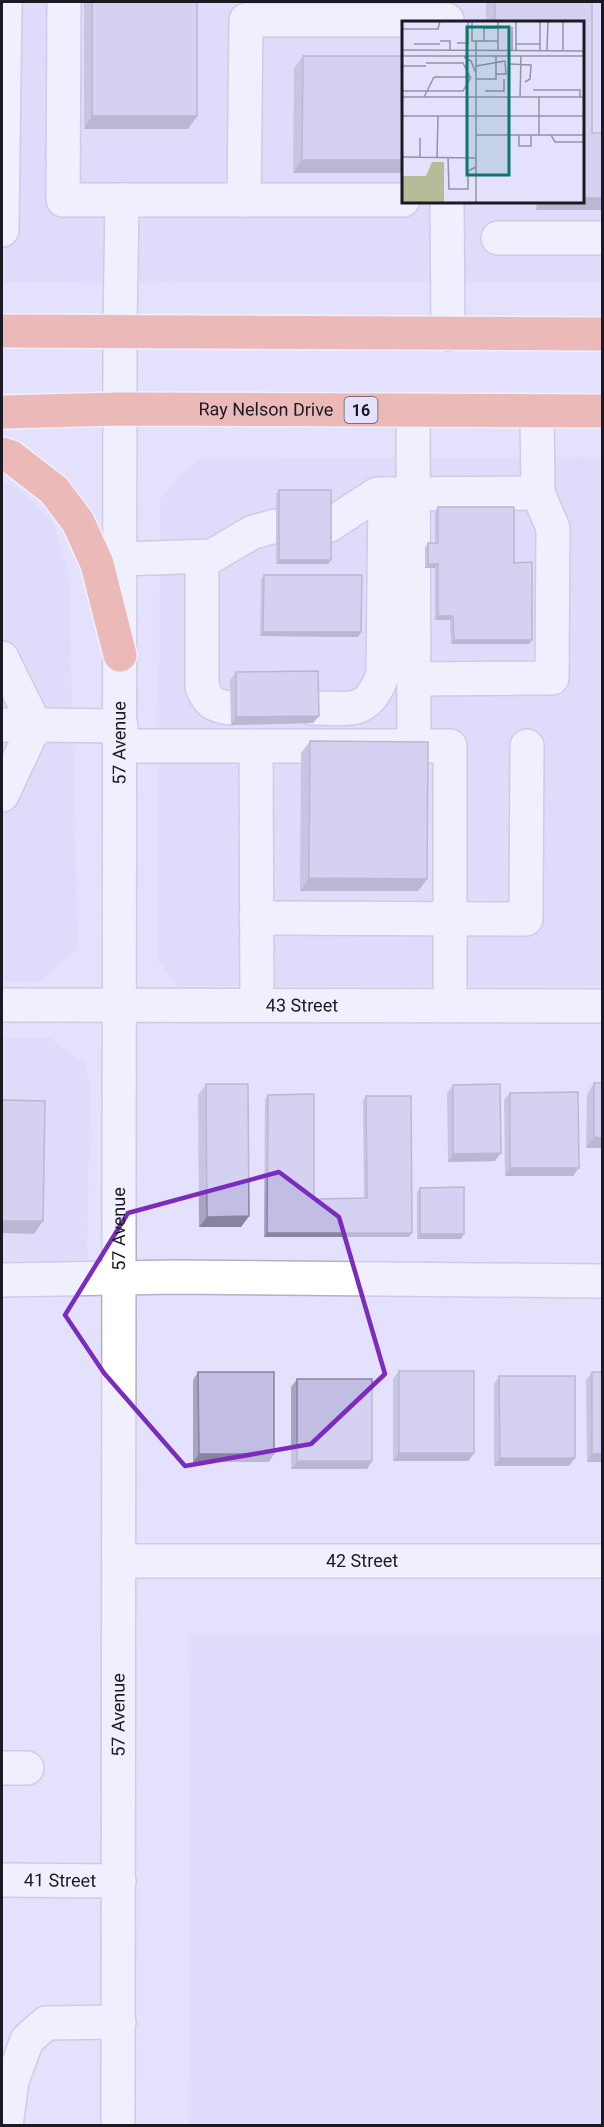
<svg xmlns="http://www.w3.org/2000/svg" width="604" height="2127" font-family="Roboto,sans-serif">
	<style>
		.built { fill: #d8d5f7; fill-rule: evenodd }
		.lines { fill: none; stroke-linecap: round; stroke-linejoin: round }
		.minor-casing { stroke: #b2afc9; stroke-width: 36 }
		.highway-casing { stroke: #fff; stroke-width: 36 }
		.minor { stroke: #fff; stroke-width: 33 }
		.highway { stroke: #f18864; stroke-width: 33 }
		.wall { fill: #a6a3c3 }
		.shaded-wall { fill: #87849f }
		.building { fill: #c1bde3; stroke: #87849f; stroke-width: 1.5 }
		.marked { fill: none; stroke: #7b2cbf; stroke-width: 4.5; stroke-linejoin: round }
		.labels { text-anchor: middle; stroke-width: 4.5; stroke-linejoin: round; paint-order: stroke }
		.shield { fill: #e4e1fd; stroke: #575665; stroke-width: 1.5 }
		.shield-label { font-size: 16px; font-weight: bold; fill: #1b1a24 }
		.street-label { font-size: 18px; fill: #1b1a24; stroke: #e4e1fd }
		.inset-road { fill: none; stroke: #9491a6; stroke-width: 1.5 }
		.view { fill: #0f766e; fill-opacity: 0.15; stroke: #0f766e; stroke-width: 3 }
		.inset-edge { fill: none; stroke: #1b1a24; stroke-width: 3 }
	</style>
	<rect width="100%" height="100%" fill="#e4e1fd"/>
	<!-- built -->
	<path class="built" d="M2,2h600v280l-600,1zM403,22h179v179h-179z
		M602,457v529h-425l-19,-25 2,-461 18,-24 21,-17z
		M2,481l19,9 32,32 16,53 9,373 -38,34h-38z
		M2,1038h48l34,25 6,20 -3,178h-85z
		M191,1633h411v492h-413z"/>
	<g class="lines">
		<defs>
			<g id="minor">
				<path d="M64,2l-1,198h59"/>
				<path d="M244,200l2,-180h201"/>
				<path d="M447,201l1,133"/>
				<path d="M2,230l3,-228"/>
				<path d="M498,238h104"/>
				<path d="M202,557v130c7,17 11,18 28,21"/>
				<path d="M120,559l92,-3 41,-24 23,-6h52l49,-32 161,-1"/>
				<path d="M2,658l33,67h-33"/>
				<path d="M414,679l138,-1 1,-150 -15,-35 -1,-82"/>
				<path d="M313,708c38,0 55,8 70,-34l2,-180"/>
				<path d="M121,746h293l-1,-335"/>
				<path d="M256,746l1,259"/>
				<path d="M414,746h36v259"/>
				<path d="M2,795l33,-70 86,1"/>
				<path d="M256,918l270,1 1,-173"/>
				<path id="s1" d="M2,1005l600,1"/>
				<path d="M2,1280l173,-3 427,4"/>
				<path id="s2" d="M120,1561h482"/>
				<path d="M2,1768h25"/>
				<path id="s3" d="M2,1880l117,1"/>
				<path d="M6,2126l6,-45 15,-41 19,-17 73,-1"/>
				<path id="s4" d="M118,2126l2,-1794 2,-132h281"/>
			</g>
			<g id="highway">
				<path d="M2,331l600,3"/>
				<path id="s5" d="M2,412l118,-3 482,2"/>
				<path d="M2,454l9,3 43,33 24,32 19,42 23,91"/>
			</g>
		</defs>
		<!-- minor casing -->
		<use href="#minor" class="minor-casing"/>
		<!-- highway casing -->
		<use href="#highway" class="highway-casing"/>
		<!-- minor -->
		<use href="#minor" class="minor"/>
		<!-- highway -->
		<use href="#highway" class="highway"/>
	</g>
	<!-- wall -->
	<path class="wall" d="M84,2h113v114l-9,13h-104z
		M486,2h106v131h11v77h-67v-9h46v-179h-96z
		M303,56l100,117h-110l1,-105z
		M279,490l52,70 -3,4h-52v-70z
		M438,507l76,56 18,77 -3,4h-78l-1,-24h-15v-52h-10v-21l3,-4h7v-32z
		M264,575l94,62 -98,-1 1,-57z
		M236,672l83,44 -6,7 -82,2 -1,-45z
		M310,741l117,138 -9,12h-118l1,-138z
		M594,1083h9v65h-17l1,-54z
		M206,1084l43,132 -8,11h-42l-1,-132z
		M453,1085l42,76 -47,1 -1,-69z
		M510,1093l63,83h-68l-1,-76z
		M268,1095l46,104 50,-1 -1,-98 3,-4 43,141h-145l1,-138z
		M420,1188l41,51h-44v-47z
		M399,1371l75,82 -6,8h-75v-82z
		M198,1372l76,82 -5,8h-76v-82z
		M592,1372l11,90h-16l-1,-82z
		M499,1376l70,90h-75v-82z
		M297,1379l75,82 -5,8h-76v-82z"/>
	<!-- shaded-wall -->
	<path class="shaded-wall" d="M92,116h105l-9,13h-104z
		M302,160h101v13h-110z
		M582,198h21v12h-67l6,-9h40z
		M279,560h52l-3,4h-52z
		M428,564h10l-3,4h-10z
		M438,616h15l-3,4h-15z
		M263,632h98l-3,5 -98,-1z
		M454,640h78l-3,4h-78z
		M319,716l-6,7 -82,2 5,-8z
		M309,878l118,1 -9,12h-118z
		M594,1137l9,1v10h-17z
		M501,1153l-6,8 -47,1 5,-8z
		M510,1168h69l-6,8h-68z
		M249,1216l-8,11h-42l8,-10z
		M2,1221h41l-9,13 -32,-1z
		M267,1233h145l-3,4h-145z
		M420,1234h44l-3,5h-44z
		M399,1453h75l-6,8h-75z
		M199,1454h75l-5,8h-76z
		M592,1454h11v8h-16z
		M500,1458h75l-6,8h-75z
		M297,1461h75l-5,8h-76z"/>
	<!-- building -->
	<path class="building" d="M92,2h105v114h-105z
		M495,2h97v131h11v65h-21v-176h-87z
		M303,56h100v104h-101z
		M279,490h52v70h-52z
		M438,507h76v56l18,-1v78h-78l-1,-24h-15v-52h-10v-21h10z
		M264,575h98l-1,57h-98z
		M318,671l1,45 -83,1v-45z
		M310,741l118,1 -1,137 -118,-1z
		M594,1083h9v55l-9,-1z
		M206,1084h42l1,132 -42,1z
		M500,1084l1,69 -48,1v-69z
		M578,1092l1,76h-69v-75z
		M314,1094v105l53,-1 -1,-102h45l1,137h-145l1,-138z
		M2,1100l43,1 -2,120h-41z
		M464,1187v47h-44v-46z
		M399,1371h75v82h-75z
		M198,1372h76v82h-75z
		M592,1372h11v82h-11z
		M499,1376h76v82h-75z
		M297,1379h75v82h-75z"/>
	<!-- marked area -->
	<path d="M0 0H604V2127H0ZM279,1172l60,45 46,157 -74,70 -126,22 -81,-93 -39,-58 63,-102z" fill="#e4e1fd" fill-opacity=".55" fill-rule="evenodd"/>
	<path class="marked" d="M279,1172l60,45 46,157 -74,70 -126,22 -81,-93 -39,-58 63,-102z"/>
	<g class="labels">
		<!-- shield labels -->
		<rect class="shield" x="344.5" y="397" width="33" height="26" rx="4.5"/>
		<g class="shield-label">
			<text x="361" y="416">16</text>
		</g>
		<!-- street labels -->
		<g class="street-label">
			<text dy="6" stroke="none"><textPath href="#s5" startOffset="264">Ray Nelson Drive</textPath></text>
			<text dy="6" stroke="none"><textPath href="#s4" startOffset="1383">57 Avenue</textPath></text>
			<text dy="6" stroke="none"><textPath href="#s1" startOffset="300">43 Street</textPath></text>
			<text dy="6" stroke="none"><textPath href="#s4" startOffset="897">57 Avenue</textPath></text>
			<text dy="6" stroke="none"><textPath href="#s2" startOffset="242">42 Street</textPath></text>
			<text dy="6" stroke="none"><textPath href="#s4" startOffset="411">57 Avenue</textPath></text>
			<text dy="6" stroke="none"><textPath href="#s3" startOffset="58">41 Street</textPath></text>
		</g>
	</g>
	<!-- overview -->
	<g transform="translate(402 21)">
		<rect width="182" height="182" fill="#e4e1fd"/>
		<path d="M30,141h12v40h-41v-26h23z" fill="#b6bb98"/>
		<path class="inset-road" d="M70,0v20h4M96,0v29M110,6v23M0,8h36l2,-8M38,20h10v9M82,20v-13h14M55,22h11v-22M12,23h26M114,23h24M0,29l182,1M114,29v-29M138,29v-29M145,29l1,-29M161,29v-29M0,35h182M62,36l7,4 5,12M24,42h37l7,14h-36M108,43l21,1 -1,14 -5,3M0,45h24M74,45l29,-5M94,53h10l-1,-13M74,58h20v-23M131,69h47v7M0,70h61l8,-14M83,70h19v-12M0,76h182M22,76l10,-20M118,76l1,-41M137,76v38M0,95h182M74,114h108M117,114v11h12v-11M149,114l4,7h29M18,117v19M0,136l74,1M35,136l1,-41M46,136l1,32h19v-18l8,-4M74,181v-161h22"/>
		<path class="view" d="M65,6h42v148h-42z"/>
		<rect width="182" height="182" class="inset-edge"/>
	</g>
	<!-- border -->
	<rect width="604" height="2127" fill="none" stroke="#1b1a24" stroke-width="6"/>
</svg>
